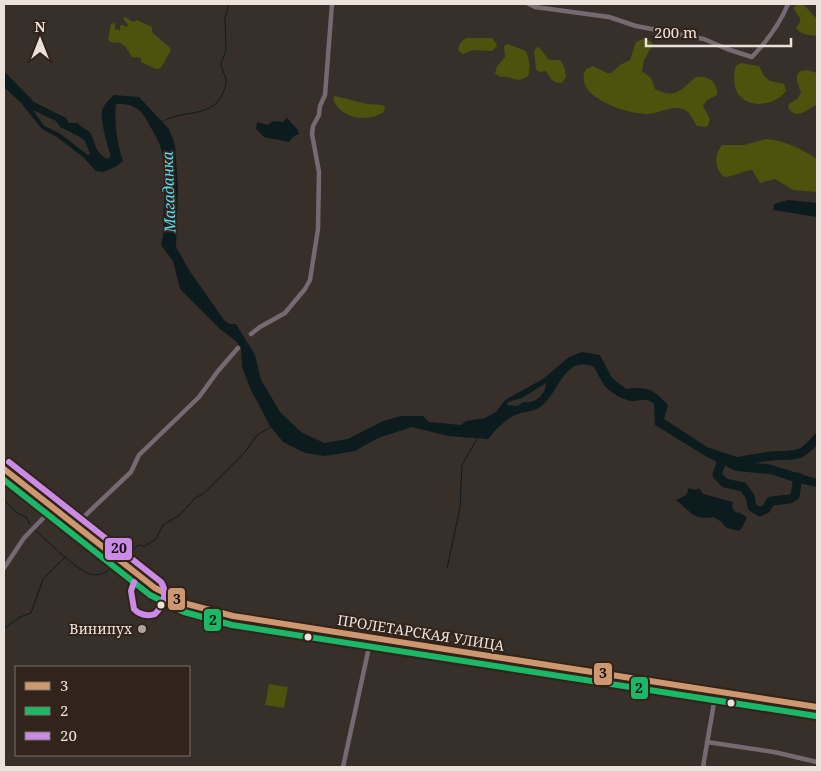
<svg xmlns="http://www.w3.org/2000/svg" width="821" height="771" font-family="'Noto Serif',serif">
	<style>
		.green { fill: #4d520d }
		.water { fill: #0c1c1e; fill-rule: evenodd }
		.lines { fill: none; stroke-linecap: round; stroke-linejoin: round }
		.stream { stroke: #0c1c1e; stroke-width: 1 }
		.river { stroke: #0c1c1e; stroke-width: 9 }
		.minor { stroke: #756a72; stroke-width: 4.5 }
		.secondary { stroke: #6e646a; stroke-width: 6 }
		.bus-1-casing { stroke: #32241a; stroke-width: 10 }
		.bus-2-casing { stroke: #32241a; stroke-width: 10 }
		.bus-3-casing { stroke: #32241a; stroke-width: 10 }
		.bus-1 { stroke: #cd976f; stroke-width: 6 }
		.bus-2 { stroke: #1ab867; stroke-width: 6 }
		.bus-3 { stroke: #ca8be6; stroke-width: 6 }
		.bus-dot { fill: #ece2dc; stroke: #32241a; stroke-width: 2 }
		.poi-dot { fill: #ada39e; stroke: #32241a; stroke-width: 2 }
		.labels { text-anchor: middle; stroke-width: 4; stroke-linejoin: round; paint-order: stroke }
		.poi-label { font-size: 14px; fill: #ece2dc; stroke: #32241a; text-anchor: end }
		.street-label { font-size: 14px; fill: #ece2dc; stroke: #32241a }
		.water-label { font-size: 15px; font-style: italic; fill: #56def7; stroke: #32241a }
		.line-badge { stroke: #32241a; stroke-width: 2 }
		.pale-badge-label { font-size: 14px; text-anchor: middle; font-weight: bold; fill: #111 }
	</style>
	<rect width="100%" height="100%" fill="#372f2a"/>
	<!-- green -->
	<path class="green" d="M798,4l7,2 12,13v17c-7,-1 -17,-1 -21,-8l4,-6v-4l-7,-10z
		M125,17l8,5 4,-2 15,7v5l18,16 1,2 -10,18 -5,1 -15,-7v-4l-9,-1 -7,-11 -7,-4 -5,1 -5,-3 3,-16 4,-1v7l3,-1 2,2v-5l3,-1 4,2 1,-2 -5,-7z
		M466,38h26l4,5 1,3 -5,5 -19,-1 -10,4 -5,-4c1,-5 3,-9 8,-12z
		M643,39l8,2 2,4 -9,15 -2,11 9,7 4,11c21,11 26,0 41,-12 12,-2 22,5 21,18l-10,5 -4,6 7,13 -2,7 -3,1 -8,-1c-6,-8 -6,-16 -18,-18 -11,-1 -20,5 -30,6 -20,1 -78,-17 -63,-45l7,-3 14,7h4l9,-8 10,-5 6,-18z
		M508,44l18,7c3,9 5,16 2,25 -13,9 -16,-1 -28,1l-5,-4 2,-7 8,-9 -1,-11z
		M539,47l10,13h11l4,6 2,11 -4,6c-10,0 -11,-4 -16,-12l-7,1 -3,-3 -2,-18 2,-3z
		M741,63l18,3 5,10 6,5 14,3 2,7c-10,14 -36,19 -48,3 -5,-7 -4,-18 -3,-26l2,-3z
		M807,70l10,3v32c-9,2 -19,17 -29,3l1,-4 9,-6 3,-6c-3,-8 -7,-15 -1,-21z
		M335,96l32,8 16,1 2,3 -1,4c-16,11 -44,7 -51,-13z
		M766,139c18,1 36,10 51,20v33l-24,-2 -18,-11 -15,4 -8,-13c-11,1 -18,7 -28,7 -10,-9 -10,-22 -2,-32h22z
		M269,684l19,3 -4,21 -19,-3z"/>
	<!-- water -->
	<path class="water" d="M4,71l30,31 32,16 3,5h9c3,6 10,6 13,11 5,11 4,18 16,25l4,-3c-3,-9 -11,-35 -9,-45 1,-6 8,-12 12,-16l25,2 30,32 6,16 3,43 -2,59 13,23 35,50 5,4h7l19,31 6,25 19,32 21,20 23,11 24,-4 35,-18 18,-5h22l6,6 32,3 5,-4 19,-3 11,-6 9,-12 38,-21 26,-22 13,-5 18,3 12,23 14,11c22,-3 27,0 42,16l-4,14 43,28 48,16 13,1 49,15v8l-23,-5 -23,-8 -35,-3 -29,-14 -52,-32 -1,-21c-8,-6 -10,-4 -19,-3 -9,1 -26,-9 -31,-16 -4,-6 -7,-13 -10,-18 -31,-14 -36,32 -57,42 -5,2 -11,3 -16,4 -14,4 -24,15 -33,26l-40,-3 -36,-9 -34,11 -23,13 -30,5 -20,-3 -22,-11 -13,-16 -20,-38 -8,-21 -1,-18 -4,-7 -17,-13 -40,-40 -7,-28 -12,-16 2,-10c0,-28 5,-59 -2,-86 -2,-8 -6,-14 -10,-21 -8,-17 -15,-25 -35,-24 -2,19 1,39 7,57l-6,5 -13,6 -8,-1 -13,-14 -26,-20 -15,-8 -21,-26 -17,-16zM33,110l23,11 4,6 20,10 5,4 5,13 -2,1 -29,-22 -15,-7zM546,383c0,12 -11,21 -23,19l-5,4 -11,-1 1,-3 14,-4z
		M287,118l11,12 1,4 -5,2 -5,6 -25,-5 -8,-8 1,-7 11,3 5,-4 10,1z
		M788,200l29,3v14l-44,-7 1,-6z
		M689,488l6,2 4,-2 4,6 30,8 -1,5 4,6 2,-1 9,5 -5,11 -3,3c-7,-2 -15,-2 -17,-9l-9,-5c-20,4 -24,-7 -37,-17l10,-5z"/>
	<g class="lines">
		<!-- stream -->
		<path class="stream" d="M163,121c25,-13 56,-1 63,-38 1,-7 -5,-13 -5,-19l5,-14 -1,-32 4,-14
			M4,500l13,13 9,4 4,7
			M36,531c10,9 42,40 54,43 7,2 13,0 19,-4
			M128,553l10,-8 7,1 11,-7 7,-14 17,-10 15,-17 8,-4 42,-42 12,-17 14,-8
			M447,568l13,-60 2,-43 16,-28
			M4,629l16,-12 11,-4 12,-34 22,-22"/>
		<!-- river -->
		<path class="river" d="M722,460l-5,15 8,8 18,4 7,9 2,11 8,5 6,-3 5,-8 19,-2 5,-3 3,-19
			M736,462c12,-2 24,-5 36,-6 24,-2 28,3 45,-18"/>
		<!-- minor -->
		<path class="minor" d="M529,4l6,3 15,2 59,8 27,9 68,13 23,10 25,8c15,-16 28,-33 36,-53
			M251,334l9,-7 25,-14 20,-24 5,-9 8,-51 1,-57 -7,-38 1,-8 6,-11 1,-9 5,-11 7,-91
			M75,525l56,-53 8,-17 60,-58 19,-26 20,-23
			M4,568l20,-30 29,-30
			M707,742l67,10 43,10
			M343,767l28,-129
			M703,767l13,-76"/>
		<!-- secondary -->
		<path class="secondary" d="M4,469l151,119 32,16 46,12 584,91"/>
		<defs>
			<path id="bus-1" d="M4,469l151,119 32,16 46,12 584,91"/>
			<path id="bus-2" d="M4,480l146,115 34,17 48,13 584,91"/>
			<path id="bus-3" d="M9,462l152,120c7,10 2,24 -6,32 -7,3 -17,0 -21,-5l-3,-18 3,-9"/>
		</defs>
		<!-- bus-1 casing -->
		<use href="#bus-1" class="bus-1-casing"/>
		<!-- bus-2 casing -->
		<use href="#bus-2" class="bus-2-casing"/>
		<!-- bus-3 casing -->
		<use href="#bus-3" class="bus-3-casing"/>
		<!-- bus-1 -->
		<use href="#bus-1" class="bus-1"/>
		<!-- bus-2 -->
		<use href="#bus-2" class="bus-2"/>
		<!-- bus-3 -->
		<use href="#bus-3" class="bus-3"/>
	</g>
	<!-- markers -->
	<g class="bus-dot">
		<circle cx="161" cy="605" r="4.5"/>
		<circle cx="308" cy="637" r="4.5"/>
		<circle cx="731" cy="703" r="4.5"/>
	</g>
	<circle class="poi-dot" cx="142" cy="629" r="5"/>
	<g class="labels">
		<!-- poi labels -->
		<g class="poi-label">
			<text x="132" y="634">Винипух</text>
		</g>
		<!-- street labels -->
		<g class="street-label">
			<text transform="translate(421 633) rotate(9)" y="5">ПРОЛЕТАРСКАЯ УЛИЦА</text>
		</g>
		<!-- water labels -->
		<g class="water-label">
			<text transform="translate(169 192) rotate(-92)" y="5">Магаданка</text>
		</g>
	</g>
	<g class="line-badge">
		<rect x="104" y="537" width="29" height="24" rx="5" fill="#ca8be6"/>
		<rect x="167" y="587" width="19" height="24" rx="5" fill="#cd976f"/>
		<rect x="203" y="608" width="19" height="24" rx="5" fill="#1ab867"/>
		<rect x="593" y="662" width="20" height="24" rx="5" fill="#cd976f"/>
		<rect x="630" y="676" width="19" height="24" rx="5" fill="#1ab867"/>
	</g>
	<g class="pale-badge-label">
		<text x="119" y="553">20</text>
		<text x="177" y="604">3</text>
		<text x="213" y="625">2</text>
		<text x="603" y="678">3</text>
		<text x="639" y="693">2</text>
	</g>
	<!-- border -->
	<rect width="821" height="771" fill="none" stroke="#ece2dc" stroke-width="10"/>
	<!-- legend -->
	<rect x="15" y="666" width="175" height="90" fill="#32241a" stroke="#7c7068"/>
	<rect x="25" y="682" width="25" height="8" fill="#cd976f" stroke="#7c7068"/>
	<text x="60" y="691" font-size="15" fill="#ece2dc">3</text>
	<rect x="25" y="707" width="25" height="8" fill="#1ab867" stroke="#7c7068"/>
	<text x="60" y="716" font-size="15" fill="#ece2dc">2</text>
	<rect x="25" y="732" width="25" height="8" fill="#ca8be6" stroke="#7c7068"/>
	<text x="60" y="741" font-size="15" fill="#ece2dc">20</text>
	<!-- north arrow -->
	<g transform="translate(40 40)" stroke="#32241a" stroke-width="4" paint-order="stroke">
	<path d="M0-4L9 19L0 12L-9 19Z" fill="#ece2dc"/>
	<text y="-8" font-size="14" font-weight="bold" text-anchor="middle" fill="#ece2dc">N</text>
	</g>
	<!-- scale -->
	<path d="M646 38v8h145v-8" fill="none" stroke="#ece2dc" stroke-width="2.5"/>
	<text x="654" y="38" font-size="15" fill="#ece2dc" stroke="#32241a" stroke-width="4" paint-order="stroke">200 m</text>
</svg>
